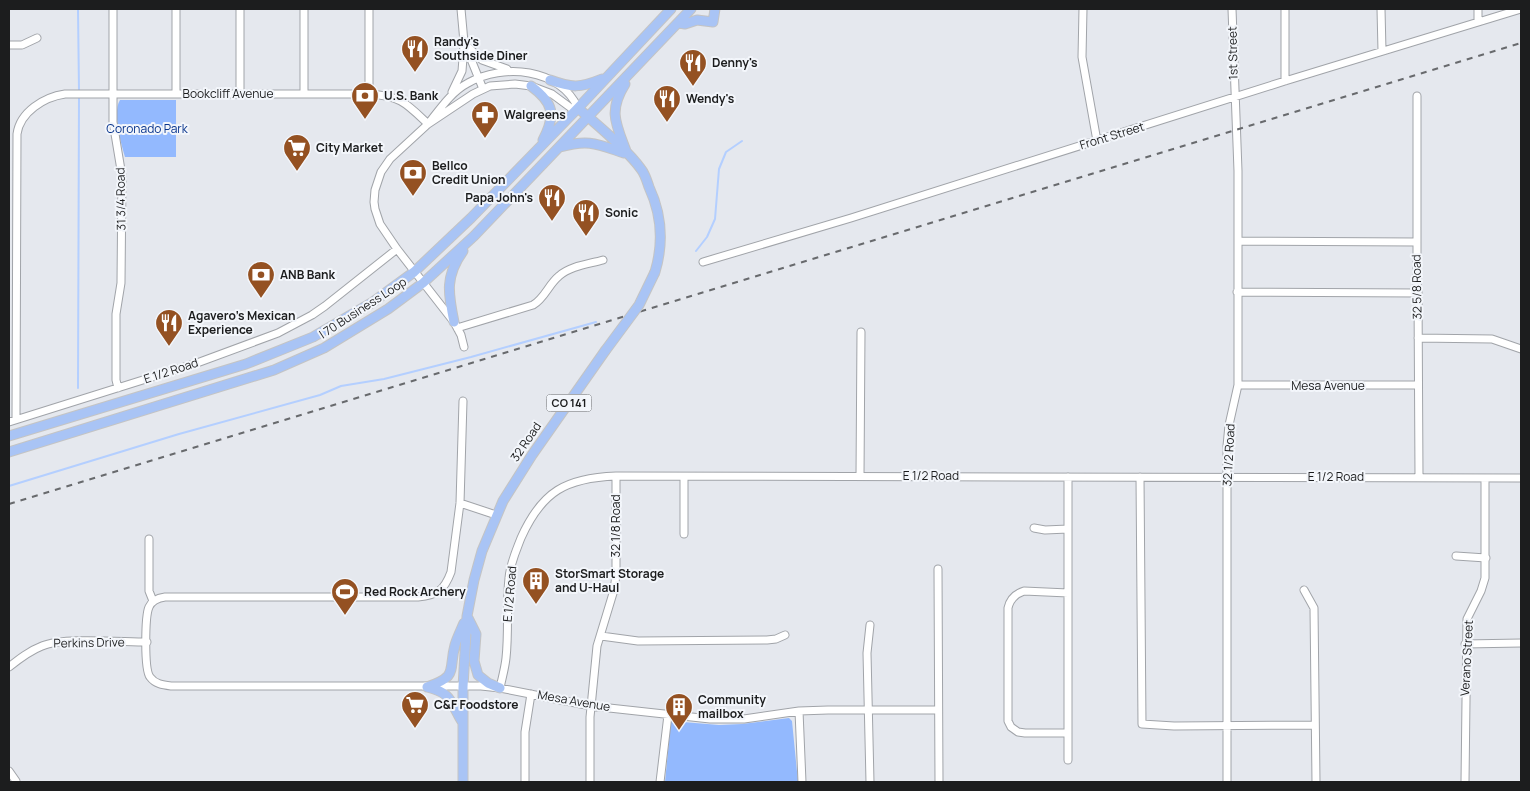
<svg xmlns="http://www.w3.org/2000/svg" width="1530" height="791" font-family="Manrope,sans-serif">
	<style>
		.green { fill: #93b9fe }
		.lines { fill: none; stroke-linecap: round; stroke-linejoin: round }
		.stream { stroke: #b4cfff; stroke-width: 2 }
		.minor-casing { stroke: #a1a4a9; stroke-width: 9 }
		.major-casing { stroke: #c4c4c4; stroke-width: 11 }
		.minor { stroke: #fff; stroke-width: 7 }
		.major { stroke: #a9c4f5; stroke-width: 9 }
		.rail { stroke: #686a6d; stroke-width: 2; stroke-dasharray: 6 6; stroke-linecap: butt }
		.major-bridge-casing { stroke: #c4c4c4; stroke-width: 11; stroke-linecap: butt }
		.major-bridge { stroke: #a9c4f5; stroke-width: 9 }
		.labels { text-anchor: middle; stroke-width: 4; stroke-linejoin: round; paint-order: stroke }
		.shield { fill: #f3f6fb; stroke: #5c5e60; stroke-width: 1 }
		.shield-label { font-size: 11px; font-weight: bold; fill: #1c1d1e }
		.poi-label { font-size: 12px; font-weight: bold; fill: #1c1d1e; stroke: #f3f6fb; text-anchor: start }
		.street-label { font-size: 12px; fill: #1c1d1e; stroke: #f3f6fb }
		.park-label { font-size: 12px; fill: #08348c; stroke: #f3f6fb }
	</style>
	<rect width="100%" height="100%" fill="#e5e8ee"/>
	<!-- green -->
	<path class="green" d="M120,100h56v57h-51c-4,-14 -13,-44 -5,-57z
		M789,718l3,3 6,61h-133l6,-61 48,4 23,-1z"/>
	<g class="lines">
		<!-- stream -->
		<path class="stream" d="M78,9l1,82
			M696,251l11,-14 8,-18 4,-50 7,-17 16,-11
			M78,388l1,-292
			M9,486l170,-52 141,-39 21,-9 43,-7 87,-22 125,-35"/>
		<defs>
			<path id="minor" d="M113,9v113l9,54 -1,107 -5,31v66l2,8
				M176,9v85
				M240,9v85
				M304,9v85
				M369,9v85
				M461,9l3,33 19,47
				M1083,9l-1,48 15,84
				M1285,9v72
				M1381,9l1,42
				M1478,9v12
				M9,45h13l15,-7
				M468,47l14,13 25,9
				M452,92l10,-21 2,-26
				M1417,96v187l1,10 1,184
				M428,124c12,-15 23,-32 40,-41 35,-20 92,-15 110,25h-7l-19,-14 -21,-8 -16,-2 -25,2 -17,8 -45,30 -38,35 -9,13 -6,18 -1,12 1,7 5,15 17,25 57,73 7,13 3,12
				M1238,241l179,1
				M703,262l148,-44 434,-137 236,-72
				M1237,292l181,1
				M457,328l76,-23c12,-7 15,-20 26,-29 11,-10 30,-12 44,-16
				M1418,338l74,1 29,10
				M1238,385h180
				M463,401l-3,102 -9,69c-7,19 -14,23 -33,25h-253c-7,1 -13,3 -16,10 -4,9 -5,62 1,70 5,7 13,8 21,9h310l19,2 91,18 119,13h34l55,-8 29,-1h110
				M16,419l1,-285c3,-22 27,-37 48,-40h304c32,2 37,9 59,30
				M9,422l188,-59 81,-30 34,-18 13,-9 72,-57
				M860,476l1,-144
				M684,477v57
				M1068,477v283
				M1140,477l2,247 32,2 140,-1
				M460,503l36,12
				M1034,528l11,2 23,-1
				M149,539v52l4,10
				M1456,556l30,2
				M938,569l1,213
				M1304,590l10,18 2,174
				M1068,593l-44,-2c-9,3 -14,8 -16,17v113l3,6 7,5 7,1h43
				M870,625l-3,28 3,129
				M601,636l37,5 129,-1 9,-1 9,-4
				M1465,644l56,-1
				M9,667c10,-8 20,-16 33,-21 21,-9 79,-4 105,-4
				M500,688c2,-10 5,-20 6,-30 3,-27 0,-54 3,-80 1,-14 7,-27 12,-40 21,-47 45,-60 95,-62l905,2
				M799,711l3,71
				M9,771l7,10
				M525,782v-50l6,-38
				M590,782v-65l7,-71 17,-56 2,-15v-99
				M660,782l8,-67
				M1227,782v-336l2,-21 9,-40v-214l-6,-162
				M1465,782l2,-163 14,-28 4,-13v-100"/>
			<path id="major" d="M713,22l2,-13
				M679,23l6,1 12,-4 16,2
				M550,80c22,8 30,8 52,-1
				M625,84c-17,27 -9,40 1,67
				M531,86c23,17 25,29 12,54
				M578,108c19,17 49,41 63,61 4,5 6,12 8,18 13,28 15,55 6,85
				M560,147c29,-8 37,-3 64,6
				M454,322c-6,-29 -9,-46 9,-71
				M9,436l237,-72 67,-27 60,-35 41,-30 57,-54 107,-110 93,-99
				M9,452l265,-82 50,-22 64,-39 35,-26 51,-47 217,-227
				M468,618l8,16 -2,27 4,14 10,8 12,5
				M427,687c32,-11 21,-16 28,-42 2,-7 6,-15 9,-22
				M427,687c26,6 23,16 36,36
				M463,782v-95l4,-71 7,-36 8,-29 21,-50 29,-46 73,-104"/>
		</defs>
		<!-- minor casing -->
		<use href="#minor" class="minor-casing"/>
		<!-- major casing -->
		<use href="#major" class="major-casing"/>
		<!-- minor -->
		<use href="#minor" class="minor"/>
		<!-- major -->
		<use href="#major" class="major"/>
		<!-- rail -->
		<path class="rail" d="M9,504l1512,-461"/>
		<defs>
			<path id="major-bridge" d="M605,351l34,-46 16,-33"/>
		</defs>
		<!-- major-bridge casing -->
		<use href="#major-bridge" class="major-bridge-casing"/>
		<!-- major-bridge -->
		<use href="#major-bridge" class="major-bridge"/>
	</g>
	<!-- icons -->
	<defs>
		<symbol id="restaurant-pin" viewBox="-11 -11 22 30"><path d="M0 17L-7.5 6A9.5 9.5 0 1 1 7.5 6Z" fill="#945122" stroke="#f3f6fb"/><path d="M-5-6h1v4h1v-4h1v4h1v-4h1v5L-1.5 .5V6h-2V.5L-5-1ZM5-6V6H3V1.5H1.5Q1.5-4 5-6Z" fill="#fff"/></symbol>
		<symbol id="bank-pin" viewBox="-11 -11 22 30"><path d="M0 17L-7.5 6A9.5 9.5 0 1 1 7.5 6Z" fill="#945122" stroke="#f3f6fb"/><path d="M-6-4H6V4H-6ZM0-2.3a2.3 2.3 0 1 0 0 4.6a2.3 2.3 0 1 0 0-4.6Z" fill="#fff"/></symbol>
		<symbol id="pharmacy-pin" viewBox="-11 -11 22 30"><path d="M0 17L-7.5 6A9.5 9.5 0 1 1 7.5 6Z" fill="#945122" stroke="#f3f6fb"/><path d="M-2-6h4v4h4v4h-4v4h-4v-4h-4v-4h4Z" fill="#fff"/></symbol>
		<symbol id="supermarket-pin" viewBox="-11 -11 22 30"><path d="M0 17L-7.5 6A9.5 9.5 0 1 1 7.5 6Z" fill="#945122" stroke="#f3f6fb"/><path d="M-6-5.5h2.5l.6 2H6L4.5 2H-2.5L-4.4-4H-6ZM-1.5 3.2a1.3 1.3 0 1 0 .1 0ZM3 3.2a1.3 1.3 0 1 0 .1 0Z" fill="#fff"/></symbol>
		<symbol id="building-pin" viewBox="-11 -11 22 30"><path d="M0 17L-7.5 6A9.5 9.5 0 1 1 7.5 6Z" fill="#945122" stroke="#f3f6fb"/><path d="M-4-6H4V6H1V3H-1V6H-4ZM-2.5-4.3h1.7v1.8h-1.7ZM.8-4.3h1.7v1.8H.8ZM-2.5-1h1.7V.8h-1.7ZM.8-1h1.7V.8H.8Z" fill="#fff"/></symbol>
		<symbol id="stadium-pin" viewBox="-11 -11 22 30"><path d="M0 17L-7.5 6A9.5 9.5 0 1 1 7.5 6Z" fill="#945122" stroke="#f3f6fb"/><path d="M0-5a6.5 5 0 1 0 0 10a6.5 5 0 1 0 0-10ZM-3.5-1.8h7v3.6h-7Z" fill="#fff"/></symbol>
	</defs>
	<g fill-rule="evenodd">
		<use href="#restaurant-pin" x="399" y="33" width="32" height="43"/>
		<use href="#restaurant-pin" x="677" y="47" width="32" height="43"/>
		<use href="#bank-pin" x="349" y="80" width="32" height="43"/>
		<use href="#restaurant-pin" x="651" y="83" width="32" height="43"/>
		<use href="#pharmacy-pin" x="469" y="99" width="32" height="43"/>
		<use href="#supermarket-pin" x="281" y="132" width="32" height="43"/>
		<use href="#bank-pin" x="397" y="157" width="32" height="43"/>
		<use href="#restaurant-pin" x="536" y="182" width="32" height="43"/>
		<use href="#restaurant-pin" x="570" y="197" width="32" height="43"/>
		<use href="#bank-pin" x="245" y="259" width="32" height="43"/>
		<use href="#restaurant-pin" x="153" y="307" width="32" height="43"/>
		<use href="#building-pin" x="520" y="565" width="32" height="43"/>
		<use href="#stadium-pin" x="329" y="576" width="32" height="43"/>
		<use href="#supermarket-pin" x="399" y="689" width="32" height="43"/>
		<use href="#building-pin" x="663" y="691" width="32" height="43"/>
	</g>
	<g class="labels">
		<!-- shield labels -->
		<rect class="shield" x="546.5" y="394.5" width="45" height="17" rx="4"/>
		<g class="shield-label">
			<text x="569" y="407">CO 141</text>
		</g>
		<!-- poi labels -->
		<g class="poi-label">
			<text x="434" y="46">Randy's<tspan x="434" dy="14">Southside Diner</tspan></text>
			<text x="712" y="67">Denny's</text>
			<text x="384" y="100">U.S. Bank</text>
			<text x="686" y="103">Wendy's</text>
			<text x="504" y="119">Walgreens</text>
			<text x="316" y="152">City Market</text>
			<text x="432" y="170">Bellco<tspan x="432" dy="14">Credit Union</tspan></text>
			<text x="533" y="202" text-anchor="end">Papa John's</text>
			<text x="605" y="217">Sonic</text>
			<text x="280" y="279">ANB Bank</text>
			<text x="188" y="320">Agavero's Mexican<tspan x="188" dy="14">Experience</tspan></text>
			<text x="555" y="578">StorSmart Storage<tspan x="555" dy="14">and U-Haul</tspan></text>
			<text x="364" y="596">Red Rock Archery</text>
			<text x="698" y="704">Community<tspan x="698" dy="14">mailbox</tspan></text>
			<text x="434" y="709">C&amp;F Foodstore</text>
		</g>
		<!-- street labels -->
		<g class="street-label">
			<text transform="translate(1233 53) rotate(-91)" y="4">1st Street</text>
			<text x="228" y="98">Bookcliff Avenue</text>
			<text transform="translate(1112 136) rotate(-17)" y="4">Front Street</text>
			<text transform="translate(121 199) rotate(-91)" y="4">31 3/4 Road</text>
			<text transform="translate(1417 287) rotate(-91)" y="4">32 5/8 Road</text>
			<text transform="translate(363 308) rotate(-33)" y="4">I 70 Business Loop</text>
			<text transform="translate(171 371) rotate(-18)" y="4">E 1/2 Road</text>
			<text x="1328" y="390">Mesa Avenue</text>
			<text transform="translate(526 442) rotate(-56)" y="4">32 Road</text>
			<text transform="translate(1229 455) rotate(-87)" y="4">32 1/2 Road</text>
			<text x="931" y="480">E 1/2 Road</text>
			<text x="1336" y="481">E 1/2 Road</text>
			<text transform="translate(616 526) rotate(-90)" y="4">32 1/8 Road</text>
			<text transform="translate(510 594) rotate(-85)" y="4">E 1/2 Road</text>
			<text transform="translate(89 643) rotate(-1)" y="4">Perkins Drive</text>
			<text transform="translate(1467 658) rotate(-87)" y="4">Verano Street</text>
			<text transform="translate(574 701) rotate(10)" y="4">Mesa Avenue</text>
		</g>
		<!-- park labels -->
		<g class="park-label">
			<text x="147" y="133">Coronado Park</text>
		</g>
	</g>
	<!-- border -->
	<rect width="1530" height="791" fill="none" stroke="#1c1d1e" stroke-width="20"/>
</svg>
